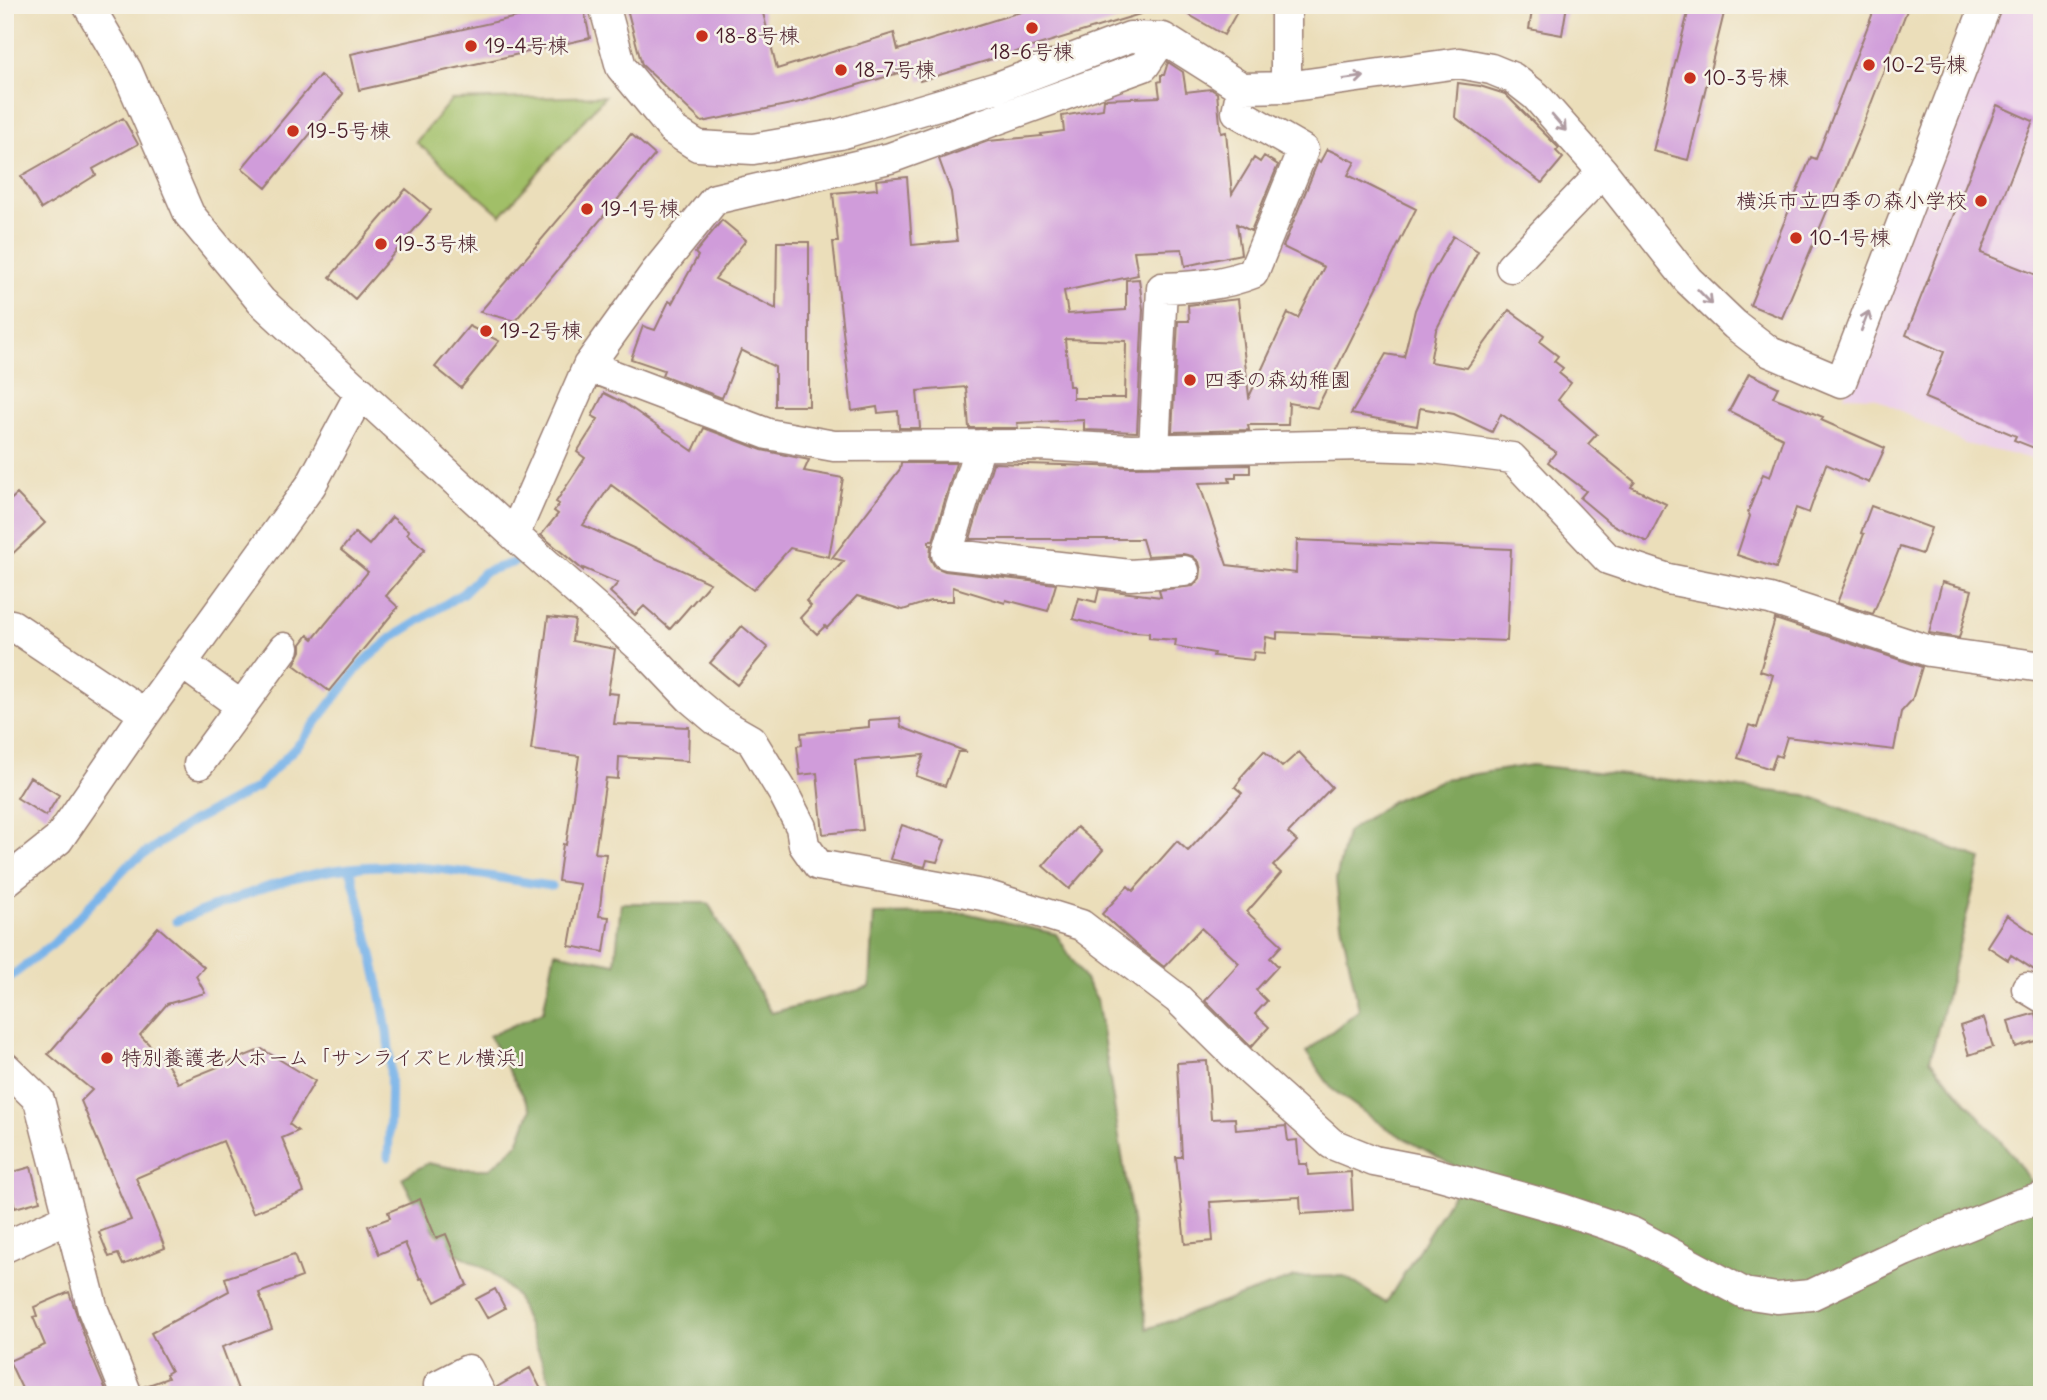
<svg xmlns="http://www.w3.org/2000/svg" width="2047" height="1400" font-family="Delius,'Klee One',sans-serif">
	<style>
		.built { fill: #ecd1ea }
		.green { fill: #a1bf67; stroke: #766f49; stroke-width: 2 }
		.forest { fill: #80a65c; stroke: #656244; stroke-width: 2 }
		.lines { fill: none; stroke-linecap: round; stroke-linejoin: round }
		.stream { stroke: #78b3e9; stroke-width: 9 }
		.building { fill: #d09cda; fill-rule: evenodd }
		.minor-casing { stroke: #9a7e72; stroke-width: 33 }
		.minor { stroke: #fff; stroke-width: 30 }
		.oneway { stroke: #ae9aa0 }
		.poi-dot { fill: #c8321e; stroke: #f7f3e8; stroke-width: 2.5 }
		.labels { text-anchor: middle; stroke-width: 5; stroke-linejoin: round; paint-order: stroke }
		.poi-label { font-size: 21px; fill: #4a1f2b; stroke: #f7f3e8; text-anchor: start }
	</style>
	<rect width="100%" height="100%" fill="#f7f3e8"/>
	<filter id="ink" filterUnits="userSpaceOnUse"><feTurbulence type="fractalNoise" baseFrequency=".0143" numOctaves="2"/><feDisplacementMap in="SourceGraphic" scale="14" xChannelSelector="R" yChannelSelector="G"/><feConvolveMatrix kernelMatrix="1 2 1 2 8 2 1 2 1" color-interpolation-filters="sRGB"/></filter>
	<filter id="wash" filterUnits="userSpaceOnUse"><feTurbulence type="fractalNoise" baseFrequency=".00686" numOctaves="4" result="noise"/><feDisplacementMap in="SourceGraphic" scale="28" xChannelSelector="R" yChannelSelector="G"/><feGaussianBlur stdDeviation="1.57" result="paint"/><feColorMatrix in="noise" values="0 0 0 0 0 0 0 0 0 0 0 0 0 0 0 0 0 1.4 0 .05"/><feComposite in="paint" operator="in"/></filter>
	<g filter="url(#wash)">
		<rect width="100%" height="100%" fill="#ebdeba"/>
		<!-- built -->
		<path class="built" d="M1997,5h45v456l-77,-17 -91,-47 -30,-1z"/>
		<!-- green -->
		<path class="green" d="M605,96l-104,119 -85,-73 35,-42z"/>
		<!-- forest -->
		<path class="forest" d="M1532,765l274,30 175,64 -51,201 81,93 31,46v196h-1486l-40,-99 -26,-25 -40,-21 -31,-39 -17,-33 26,-15 31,6h31l28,-26 13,-34 -42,-73 54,-24 12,-60 60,12 6,-61h87l63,110 99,-26 4,-73 92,-1 90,21 41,65 32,200 18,130 148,-52 49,-1 42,27 80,-130 -80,-45 -54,-39 -26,-37 53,-42 -18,-87 -5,-43 11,-48 47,-32 50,-21z"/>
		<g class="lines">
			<!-- stream -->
			<path class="stream" d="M350,868c14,54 29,108 37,164 6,42 3,83 1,125
				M176,921c56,-21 114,-47 174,-53 66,-8 137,9 202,18
				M5,981l48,-37 75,-79 61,-42 67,-35 45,-46 61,-79 31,-26 70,-44 21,-21 31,-10"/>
		</g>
		<g id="blocks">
			<!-- building -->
			<path class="building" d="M571,5h12l7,33 -231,52 -8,-36z
				M626,5h135l16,64 117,-36 4,17 145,-45h106l1,6 -230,70 -4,-13 -120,35 -94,19 -60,-57z
				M1172,5h69l-17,30z
				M1533,5h34l-5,30 -33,-6z
				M1690,5h36l-38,155 -35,-9z
				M1876,5h33l-50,130 -77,183 -32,-13 61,-148 5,2z
				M1168,62l15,10 3,20 25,-3 6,4 4,40 5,-1 6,62 22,-36 6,4 4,-6 14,9 -27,66 -14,-7 4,30 -56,12 -3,-17 -48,2 4,24 -74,16 4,23 58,-4v-30l13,-1 4,30 -6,123 -53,-2v-10l-67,3 1,5h-49l-3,-41 -49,4 3,37h-21l-1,-17 -20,2 -1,-6 -25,4 -19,-169h5l-5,-49 44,-4 -1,-9 31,-3 5,68 45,-4 -6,-49 -12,-33 49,-18 54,-5 -1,-2 23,-3 -2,-15 41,-7 1,-10 56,-2 -2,-15 3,-1v-6h3zM1065,339l61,2 -1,57h-52v-12h-4z
				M320,75l23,19 -77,94 -24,-20z
				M1458,83l22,3 25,8 54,54 -3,3 7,7 -21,25 -87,-66z
				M1997,105l36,16 -52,132 61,24v174l-28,-11 2,-4 -91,-38 19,-46 -38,-17z
				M123,118l15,26 -45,25 3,6 -55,34 -20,-33z
				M631,134l24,21 -140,166 -35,-9z
				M1327,149l28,13 -7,13 68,34 -99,199 -28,-5 -1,22h-40l1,5 -77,2 6,-111h11l-1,-16 50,-6 11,98 39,-84 10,5 26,-51 -41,-20 35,-86 2,1z
				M406,189l25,21 -76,89 -25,-22z
				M722,220l24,20 -31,39 61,30 1,-67h32v164h-34v-39l-34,-17 -19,48 -60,-23 2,-5 -33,-11 12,-33 12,4 14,-29 3,2 26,-47 -3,-3z
				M1453,236l25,15 -42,79 -6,32 37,6 42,-58 35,25 -4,7 18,14 -4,5 9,7 -4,5 12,10 -13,17 39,34 -9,10 47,38 -4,5 35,17 -19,38 -36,-18 -31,-26 6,-7 -38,-29 8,-10 -55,-38 -9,18 -38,-18 -34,-6 -3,18 -66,-12 35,-60 18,3 11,-47 15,-34z
				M469,326l30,15 -38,47 -26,-21z
				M1749,373l29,14 -5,10 50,20 -2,3 64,28 -16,35 -43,-19 -17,49 -13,-5 -20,60 -39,-13 13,-39 -2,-4 15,-38 7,3 13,-39 -54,-27z
				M604,393l20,10 69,48 11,-23 58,22 47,10 -5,11 39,7 -14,79 -39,-9 -37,42 -142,-105 -28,40 127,58 -40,46 -26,-23 -9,9 -25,-23 8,-9 -35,-15v2l-42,-35 17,-21 -4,-3 5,-7 -3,-2 29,-44 -8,-6 21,-33 -6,-3z
				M901,463h55l-23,78h-4v4h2l-1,13 5,9 10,4 111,13 -8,27 -42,-11 -1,3 -52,-16v14h-23l-27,9 -46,-14 -30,32 -2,-2 -8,8 -17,-16 11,-12 -5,-5 38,-40 -12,-3 68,-89z
				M993,463l138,4 119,-2v8h-14v5h-7l1,4 -31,1 28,82 69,8 1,-33 214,9 -4,92 -230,-9v7l-11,-2 -2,16 -10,-1 -1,8 -40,-4 1,-3 -39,-7 1,-6 -27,-2v-5l-28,-2 -48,-12 6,-21 17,4 3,-13 62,8 -2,-7 34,-4 7,-8 1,-8 -2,-8 -7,-6 -9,-2 -36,2 -5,-17h-172z
				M17,494l28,29 -40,38v-56z
				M1871,506l60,22 -9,26 -22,-7 -27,67 -36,-11 27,-69 -3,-1z
				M392,517l17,14 -2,3 18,15 -39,47 12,11 -69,84 -35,-26 7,-14v-7l7,-9 5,4 55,-67 -27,-22 14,-17 14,12z
				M1942,582l30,8 -13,48 -30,-5z
				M548,617l27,3 -3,21 43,8 -7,44 10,1 -4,30 75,3 -1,34 -69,-4 -1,22 -12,-1 -11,75 11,1 -7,62 10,1 -5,35 -35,-6 11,-62 -22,-3 5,-37 3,1 13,-89 -48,-6z
				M1775,619l147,48 -10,33 -11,12 -7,38 -107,-13 -6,20 -5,-2 -5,14 -33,-11 11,-33 8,3 16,-53 -13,-4z
				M742,626l26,22 -31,37 -27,-22z
				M900,718l1,9 66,25h-9l-13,34 -29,-10 8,-21 -69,6 8,69 -40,4 -6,-61 -17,2 -3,-29 5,-1 -1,-12 68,-6v-7z
				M1264,751l18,16 17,-15 33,35 -44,46 9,8 -24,25 8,7 -34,39 35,33 -12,13 8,8 -22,24 11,11 -12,13 14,13 -18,20 -46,-46 34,-38 -38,-35 -37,39 -28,-22 -34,-31 26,-28 5,5 44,-50 11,10 54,-58 -7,-6 6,-8 -1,-1z
				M30,777l29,18 -13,21 -29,-18z
				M902,825l43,15 -8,22 -10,-2 -2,7 -35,-8z
				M1077,827l26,23 -34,39 -26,-23z
				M2007,915l35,24v36l-31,-20 -3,5 -21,-14z
				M158,927l46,40 -8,9 9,17 -38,11 -27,31 26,27 12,21 84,-34 53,32 -26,43 9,7 -16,7 22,54 -51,21 -30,-72 -87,37 29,70 -42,17 -5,-11 -9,3 -10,-25 32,-12 -50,-119 11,-11 -44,-36z
				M2036,1013l6,26 -27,8 -7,-26z
				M1984,1018l9,29 -24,8 -9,-29z
				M1207,1061l4,58 24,-1 1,12 50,-4 2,15 9,-1 2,24h8l1,11 43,-3 2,39 -52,3 -1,-17 -90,5 3,39 -28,3 -9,-87h6l-5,-94z
				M31,1167l9,34 -25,7 -9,-34z
				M420,1199l16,39 10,-4 21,51 -32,17 -13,-24 -2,1 -15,-36 -26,11 -11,-28 22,-8 -2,-6z
				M294,1255l8,22 -43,16 13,36 -50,18 18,48h-96l-1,-8 25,-9 -2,-4 5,-3 -20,-38 78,-42 -4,-13z
				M495,1289l10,19 -18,10 -11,-19z
				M69,1292l20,58 19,45h-83l-16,-34 36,-16 -12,-28 4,-1 -3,-9z
				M530,1368l14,27h-46l-1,-8z"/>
		</g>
	</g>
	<g filter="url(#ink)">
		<use href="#blocks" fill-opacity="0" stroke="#9a7e72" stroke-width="2"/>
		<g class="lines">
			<defs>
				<path id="minor" d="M88,5l39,66 62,143 72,87 253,234 74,-169 67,-93 60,-74 175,-41 254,-92 19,-28
					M604,5l17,62 52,63 25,16 55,3 87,-15 158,-47 132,-50 33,1 79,50 44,-1 173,-24 32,6 22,9 23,18 67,76 85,108 47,45 35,27 71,30 145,-377
					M1286,87v-82
					M1511,267l92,-95
					M588,366l180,68 66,12 205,-1 92,5 233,-5 61,2 87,11 96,101 60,20 102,20 159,52 113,16
					M980,445l-33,109 183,21 54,-4
					M1154,450l8,-162c32,-1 61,-3 91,-15l50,-123 -66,-38 5,-24
					M514,535l133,118 43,45 26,22 35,20 33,54 17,33 3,18 14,20 170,31 93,29 97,74 74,73 80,72 42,17 52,10 136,38 71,24 111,60 33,5 34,-3 93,-44 114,-46 24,-7
					M5,624l7,1 133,89
					M182,663l59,43
					M199,764l85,-116
					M5,882l53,-42 87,-126 166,-229 50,-93
					M2027,988l15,9
					M5,1067l34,33 54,210 34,85
					M5,1247l63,-29
					M439,1385l29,-15 13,25"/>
			</defs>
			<!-- minor casing -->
			<use href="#minor" class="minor-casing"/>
			<!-- minor -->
			<use href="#minor" class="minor"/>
		</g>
		<!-- one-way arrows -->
		<defs><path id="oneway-shaft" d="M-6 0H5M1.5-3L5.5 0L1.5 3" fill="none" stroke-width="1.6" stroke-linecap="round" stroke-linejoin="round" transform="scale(1.75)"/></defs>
		<g class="oneway">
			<use href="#oneway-shaft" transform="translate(1354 78) rotate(-8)"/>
			<use href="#oneway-shaft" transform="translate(1559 123) rotate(49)"/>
			<use href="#oneway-shaft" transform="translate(1705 297) rotate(46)"/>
			<use href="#oneway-shaft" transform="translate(1865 321) rotate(-69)"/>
		</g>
	</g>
	<!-- markers -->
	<g class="poi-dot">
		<circle cx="1032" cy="28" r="7"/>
		<circle cx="702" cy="36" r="7"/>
		<circle cx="471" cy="46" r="7"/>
		<circle cx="1869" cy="65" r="7"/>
		<circle cx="841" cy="70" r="7"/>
		<circle cx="1690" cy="78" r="7"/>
		<circle cx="293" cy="131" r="7"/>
		<circle cx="1981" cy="201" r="7"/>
		<circle cx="587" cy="209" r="7"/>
		<circle cx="1796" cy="238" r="7"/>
		<circle cx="381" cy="244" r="7"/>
		<circle cx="486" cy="331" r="7"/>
		<circle cx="1190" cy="380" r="7"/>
		<circle cx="107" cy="1058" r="7"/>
	</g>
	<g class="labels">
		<!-- poi labels -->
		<g class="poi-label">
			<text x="716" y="43">18-8号棟</text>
			<text x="485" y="53">19-4号棟</text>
			<text x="1032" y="59" text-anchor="middle">18-6号棟</text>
			<text x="1883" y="72">10-2号棟</text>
			<text x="855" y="77">18-7号棟</text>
			<text x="1704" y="85">10-3号棟</text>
			<text x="307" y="138">19-5号棟</text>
			<text x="1967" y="208" text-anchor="end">横浜市立四季の森小学校</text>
			<text x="601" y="216">19-1号棟</text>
			<text x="1810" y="245">10-1号棟</text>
			<text x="395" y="251">19-3号棟</text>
			<text x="500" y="338">19-2号棟</text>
			<text x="1204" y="387">四季の森幼稚園</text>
			<text x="121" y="1065">特別養護老人ホーム「サンライズヒル横浜」</text>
		</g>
	</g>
	<!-- margin -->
	<rect width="2047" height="1400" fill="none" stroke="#f7f3e8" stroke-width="28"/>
</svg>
